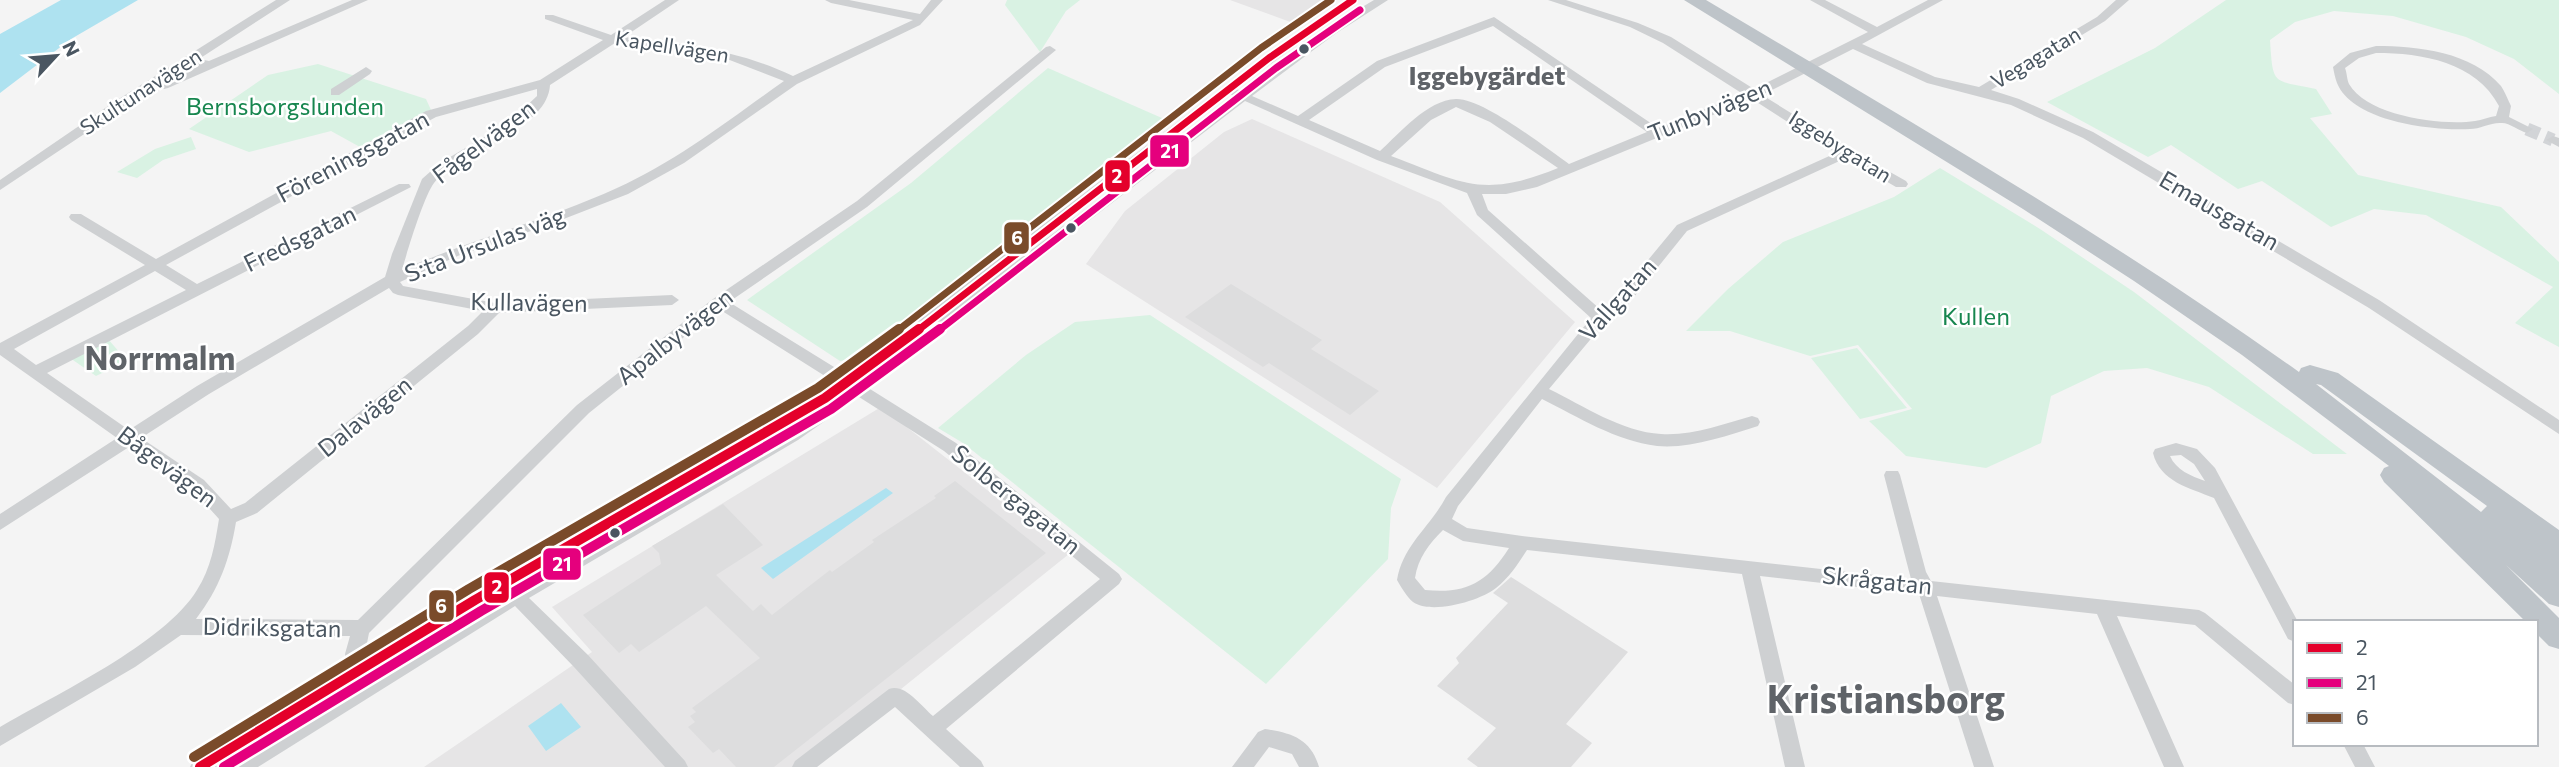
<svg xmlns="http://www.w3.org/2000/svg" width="2559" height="767" font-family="Commissioner,sans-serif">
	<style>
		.education { fill: #e6e5e6 }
		.green { fill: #d9f2e3 }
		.water { fill: #aee2f0 }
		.building { fill: #ddddde }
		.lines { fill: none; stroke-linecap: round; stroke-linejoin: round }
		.minor-tunnel { stroke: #d2d4d7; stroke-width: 13; stroke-dasharray: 13 7; stroke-linecap: butt }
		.minor { fill: #ced0d2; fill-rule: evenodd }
		.highway { fill: #bec4c9; fill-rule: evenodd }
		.bus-1-far1-casing { stroke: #fff; stroke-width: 11 }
		.bus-1-casing { stroke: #fff; stroke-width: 15 }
		.bus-2-far1-casing { stroke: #fff; stroke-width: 11 }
		.bus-2-casing { stroke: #fff; stroke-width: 15 }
		.bus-3-far1-casing { stroke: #fff; stroke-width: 11 }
		.bus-3-casing { stroke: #fff; stroke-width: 15 }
		.bus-1-far1 { stroke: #e4002b; stroke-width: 7 }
		.bus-1 { stroke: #e4002b; stroke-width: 10 }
		.bus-2-far1 { stroke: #e5007d; stroke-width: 7 }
		.bus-2 { stroke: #e5007d; stroke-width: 10 }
		.bus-3-far1 { stroke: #7a4b2a; stroke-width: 7 }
		.bus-3 { stroke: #7a4b2a; stroke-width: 10 }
		.bus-dot { fill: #4a5661; stroke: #fff; stroke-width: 2.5 }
		.labels { text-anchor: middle; stroke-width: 5; stroke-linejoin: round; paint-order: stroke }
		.far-street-label { font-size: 21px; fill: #4a5661; stroke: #fff }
		.park-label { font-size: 24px; fill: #17864f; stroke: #fff }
		.street-label { font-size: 24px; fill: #4a5661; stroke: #fff }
		.far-district-label { font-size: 26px; font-weight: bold; fill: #5f6368; stroke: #fff }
		.district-label { font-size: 32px; font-weight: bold; fill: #5f6368; stroke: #fff }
		.near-district-label { font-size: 38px; font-weight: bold; fill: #5f6368; stroke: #fff }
		.line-badge { stroke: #fff; stroke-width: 2.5 }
		.badge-label { font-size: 19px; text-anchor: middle; font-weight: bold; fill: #fff }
	</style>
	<rect width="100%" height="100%" fill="#f4f4f4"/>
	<!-- education -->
	<path class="education" d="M1230,0h97l-34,23z
		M1252,119l188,83 135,120 -138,166 -351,-224 39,-53 99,-79z
		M881,407l188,147 -265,213h-380l168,-115 -40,-45z"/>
	<!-- green -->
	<path class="green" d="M1007,0h73l-14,11 -26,41 -35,-47z
		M2226,0h333v94l-45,-35 -48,-22 -73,-21 -59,-5 -39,11 -25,18c3,46 2,40 46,49l16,25 -22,4 48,57 143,32 58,55v85l-44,-24 38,-36 -127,-72 -52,-6 -43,18 -69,-46 -24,8 -67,-44 -23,12 -101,-55 108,-54z
		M318,64l108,35 5,11 -71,37 -29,-16 -82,21 -60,-23 79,-54z
		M1048,68l123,54 -306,236 -25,3 -93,-61 164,-117z
		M191,137l5,12 -33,11 -26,18 -20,-6 38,-23z
		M1940,168l100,61 94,63 213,162h-34l-104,-67 -62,-19 -43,3 -53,25 -10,47 -55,25 -80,-12 -37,-35 43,-12 -54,-64 -48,11 -80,-25h-44l42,-42 55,-47 111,-45z
		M1150,315l251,164 -10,29 -3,51 -122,125 -303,-241 -25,-15 88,-73 49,-33z
		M108,339l19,22 -31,15 -26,-18z
		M1857,348l50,60 -47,11 -49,-61z"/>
	<!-- water -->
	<path class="water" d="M61,0h77l-67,39 -71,54v-59z
		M886,488l7,5 -120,86 -12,-11z
		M561,703l20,24 -35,24 -18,-25z"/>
	<!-- building -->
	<path class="building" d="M1231,284l91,56 -11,9 68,42 -29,24 -81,-52 -6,4 -78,-50z
		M955,481l91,72 -272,214h-38l-17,-18 -6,4 -25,-26 7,-5 -5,-6 6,-4 -4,-4 68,-50 -54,-52 -67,46 -8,-8 -12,9 -36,-38 78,-51 -2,-11 -7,-7 71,-42 40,41 -47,30 37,36 8,-7 11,11 58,-45 2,2 42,-30 -2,-2 64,-42 -2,-2z
		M1511,577l117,75 -62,72 26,19 -21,24h-93l-11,-8 29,-31 -59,-42 22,-23 -3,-5 52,-55 -15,-10z"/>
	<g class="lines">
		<!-- minor-tunnel -->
		<path class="minor-tunnel" d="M2527,129l26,11"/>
		<!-- minor -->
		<path class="minor" d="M276,0h14l-91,59 10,2 143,-61h16l-200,88 -4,1 -6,-4 -158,105v-10l114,-78zM189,65l8,1 -29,13z
			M665,0h14l-55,37c59,7 115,13 169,39l120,-56 -82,-17 -6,-3h24l71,14 11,-14h12l-23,25 -123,59 -113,79 -56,31 -85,33 -83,28 -60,27 3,4 92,17 177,-8 7,5 -7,5 -173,8 -21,21 -221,179 -21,9c-6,37 -17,67 -40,97l162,1 219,-215 136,-106 144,-98 189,-154 4,-1 6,4 -189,157 -138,95 118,73 418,-320 80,-55h14l-123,89 6,2 85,-63 47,-28h14l-53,34 -83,62 46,20 79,-55 117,-44 164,111 85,-34 -80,-51 -33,-16 -82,-27h18l72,23 33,14 83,52 114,-57 -58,-32h15l52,27 51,-27h15l-81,44 73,33 44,10 118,-70 19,-17h13l-24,21 -114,69 28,9 74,33 286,168 180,120v14l-190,-126 -286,-170 -72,-33 -84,-22 -74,-34 -91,46 89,55 55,31 2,3 -2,3h-10l-50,-29 -159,73 -62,77 -20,14 -56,67c35,17 73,43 112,45 31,2 62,-10 91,-18l6,2 2,4 -2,4c-32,10 -68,23 -101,20 -41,-5 -79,-29 -115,-47l-84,107 -6,13 15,9 55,8 389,43 -27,-104 2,-4h12l2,4 26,97 5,9 268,29 6,3 90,72v20l-7,-2 -93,-78 -78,-9 67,151h-20l-67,-153 -160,-18 57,171h-20l-55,-173 -159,-18 45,191h-20l-43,-193 -215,-24c-9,14 -18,28 -31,38 -16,13 -65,27 -83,14 -6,-5 -12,-15 -16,-22 6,-35 33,-53 49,-83l145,-179 -114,-103 -10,-22 -90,-33 -132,-59 -304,233 -5,1 -8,-5 -33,26 6,1 3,4 -3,4 -31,24 86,54 163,131 3,5 -3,5 -173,145 35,32 3,6h-24l-65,-60 -78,60h-25l3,-6 94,-72c16,-6 32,17 44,27l167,-137 -156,-128 -85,-54 -61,43 -269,158 59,57 97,106 3,6h-23l-91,-100 -59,-61 -257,161h-27l3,-6 269,-166 -1,-2 -285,174h-27l3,-6 154,-93 -2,-14 5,-18 -169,-1 -46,32 -135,79v-19c55,-32 165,-84 197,-137 14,-22 18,-46 22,-71l-27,-30 -63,-42 -129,83v-16l117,-76 -117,-83v-12l145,-78 -74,-45 -2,-3 2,-3h10l75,45 270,-148 114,-31 63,-40 -58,-21v-4h8l58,20zM1493,26l154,106 -78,32c-23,-16 -86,-66 -113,-65 -29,1 -56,34 -76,52l-71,-31 76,-53zM615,43l112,16 57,22c-54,38 -107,80 -167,107 -70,32 -145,51 -215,82 5,-18 22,-74 32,-87 25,-34 113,-51 116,-98zM537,89v7l-29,27 -68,40 -18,16 -30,75 -7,23 -188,109 -68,44 -82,-57 364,-186 -2,-3h-10l-202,100 -31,-19 270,-148zM1230,94l5,3 -233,175zM1752,99l84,54 -159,72 -62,75 -14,10 -113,-100 -6,-16h24l31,-7zM1456,107l34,15 68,46c-76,31 -95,15 -167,-12l40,-36zM155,271l31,19 -150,75 -22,-16zM389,288l4,5 5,2 85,16 -15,15 -223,177 -14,6 -27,-29 -63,-42 68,-44zM719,309l117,74 -472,275 5,-25 220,-220zM834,399l-6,5 -42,28 -268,154 -2,-1zM1443,530l20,11 46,7c-22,35 -43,46 -84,42l-10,-12c3,-20 14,-34 28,-48z
			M2376,46c42,0 96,6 125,40 4,6 7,14 10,20l-2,11 24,12 -6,4c-8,-2 -17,-10 -25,-10 -11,-1 -22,6 -32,6 -37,2 -117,-7 -133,-46 -2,-5 -3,-11 -4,-16l17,-14zM2376,53c46,0 100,9 123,53l-3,10c-7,1 -14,4 -21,5 -33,5 -108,-5 -126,-37 -2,-4 -2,-11 -4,-16l14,-10z
			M366,67l6,4 -2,3 -31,21h-8v-6z
			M2553,136l6,2v9l-13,-7z
			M2176,443l21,6 18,19 83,154h-3v20l-7,-3 -74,-141c-24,-10 -54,-16 -61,-45l2,-4zM2181,455l13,9 11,17c-14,-5 -29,-11 -35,-25z
			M1265,729c27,4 46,10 54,38h-20l-7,-13 -23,-7 -15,20h-22l26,-35z
			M2343,744h20l12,23h-20z"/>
		<!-- highway -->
		<path class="highway" d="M1684,0h22c200,119 403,236 593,372l2,-4 9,-3 28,8 221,157v77l-10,-3 -43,-39 53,53v31l-10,-3 -13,-13v-11h-10l-142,-140 -4,-7 4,-7 5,-2 -147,-111 -108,-74 -111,-72zM2316,384l5,1 166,121 -6,6z"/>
		<defs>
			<path id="bus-1-far1" d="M917,331l352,-273 84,-58"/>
			<path id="bus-1" d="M200,767l275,-167 350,-202 94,-69"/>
			<path id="bus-2-far1" d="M938,331l338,-263 84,-58"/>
			<path id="bus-2" d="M224,767l257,-156 350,-202 109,-80"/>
			<path id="bus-3-far1" d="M897,331l364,-283 70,-48"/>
			<path id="bus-3" d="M194,757l275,-168 349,-201 81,-59"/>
		</defs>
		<!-- bus-1-far1 casing -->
		<use href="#bus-1-far1" class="bus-1-far1-casing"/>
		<!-- bus-1 casing -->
		<use href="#bus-1" class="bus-1-casing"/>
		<!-- bus-2-far1 casing -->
		<use href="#bus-2-far1" class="bus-2-far1-casing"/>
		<!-- bus-2 casing -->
		<use href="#bus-2" class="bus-2-casing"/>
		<!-- bus-3-far1 casing -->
		<use href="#bus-3-far1" class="bus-3-far1-casing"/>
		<!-- bus-3 casing -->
		<use href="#bus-3" class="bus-3-casing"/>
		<!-- bus-1-far1 -->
		<use href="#bus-1-far1" class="bus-1-far1"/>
		<!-- bus-1 -->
		<use href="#bus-1" class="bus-1"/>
		<!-- bus-2-far1 -->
		<use href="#bus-2-far1" class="bus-2-far1"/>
		<!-- bus-2 -->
		<use href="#bus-2" class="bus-2"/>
		<!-- bus-3-far1 -->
		<use href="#bus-3-far1" class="bus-3-far1"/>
		<!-- bus-3 -->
		<use href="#bus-3" class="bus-3"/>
	</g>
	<!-- markers -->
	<g class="bus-dot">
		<circle cx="1304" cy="49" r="6"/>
		<circle cx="1071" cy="228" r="6"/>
		<circle cx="615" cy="533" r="6"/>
	</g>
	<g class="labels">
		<!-- far-street labels -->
		<g class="far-street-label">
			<text transform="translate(672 47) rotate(9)" y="7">Kapellvägen</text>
			<text transform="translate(2036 58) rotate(-31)" y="7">Vegagatan</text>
			<text transform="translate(141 92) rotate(-33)" y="7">Skultunavägen</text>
			<text transform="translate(1840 147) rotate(32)" y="7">Iggebygatan</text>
		</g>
		<!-- park labels -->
		<g class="park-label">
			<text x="285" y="115">Bernsborgslunden</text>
			<text x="1976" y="325">Kullen</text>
		</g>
		<!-- street labels -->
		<g class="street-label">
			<text transform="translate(1710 111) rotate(-22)" y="8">Tunbyvägen</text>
			<text transform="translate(484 142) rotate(-37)" y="8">Fågelvägen</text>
			<text transform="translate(353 157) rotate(-28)" y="8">Föreningsgatan</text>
			<text transform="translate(2219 211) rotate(30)" y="8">Emausgatan</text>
			<text transform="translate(300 239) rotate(-26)" y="8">Fredsgatan</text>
			<text transform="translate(485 245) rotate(-21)" y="8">S:ta Ursulas väg</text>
			<text transform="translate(1618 300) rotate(-48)" y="8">Vallgatan</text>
			<text transform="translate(529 303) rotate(1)" y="8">Kullavägen</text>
			<text transform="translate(675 337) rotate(-38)" y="8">Apalbyvägen</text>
			<text transform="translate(365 417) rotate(-39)" y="8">Dalavägen</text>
			<text transform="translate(167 467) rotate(37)" y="8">Bågevägen</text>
			<text transform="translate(1016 500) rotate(39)" y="8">Solbergagatan</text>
			<text transform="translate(1877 581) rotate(6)" y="8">Skrågatan</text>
			<text transform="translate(272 628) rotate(1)" y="8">Didriksgatan</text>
		</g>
		<!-- far-district labels -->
		<g class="far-district-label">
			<text x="1487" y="85">Iggebygärdet</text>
		</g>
		<!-- district labels -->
		<g class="district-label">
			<text x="160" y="370">Norrmalm</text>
		</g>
		<!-- near-district labels -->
		<g class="near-district-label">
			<text x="1886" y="713">Kristiansborg</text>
		</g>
	</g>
	<g class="line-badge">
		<rect x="1149" y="134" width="41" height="34" rx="7" fill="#e5007d"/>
		<rect x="1104" y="159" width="27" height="34" rx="7" fill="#e4002b"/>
		<rect x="1003" y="221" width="27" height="34" rx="7" fill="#7a4b2a"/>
		<rect x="542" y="547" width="40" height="34" rx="7" fill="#e5007d"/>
		<rect x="483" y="571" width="27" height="33" rx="7" fill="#e4002b"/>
		<rect x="428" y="589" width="27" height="34" rx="7" fill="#7a4b2a"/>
	</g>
	<g class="badge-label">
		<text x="1170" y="158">21</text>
		<text x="1117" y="183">2</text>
		<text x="1017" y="245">6</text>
		<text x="562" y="571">21</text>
		<text x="497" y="594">2</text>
		<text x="441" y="613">6</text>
	</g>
	<!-- legend -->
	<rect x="2293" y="620" width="245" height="126" fill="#ffffff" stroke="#b7bbc0" stroke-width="2"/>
	<rect x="2307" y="643" width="35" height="10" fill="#e4002b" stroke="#b7bbc0" stroke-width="2"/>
	<text x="2356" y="655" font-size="21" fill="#4a5661">2</text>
	<rect x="2307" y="678" width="35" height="10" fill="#e5007d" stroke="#b7bbc0" stroke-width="2"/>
	<text x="2356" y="690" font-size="21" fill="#4a5661">21</text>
	<rect x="2307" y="713" width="35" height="10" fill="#7a4b2a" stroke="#b7bbc0" stroke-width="2"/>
	<text x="2356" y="725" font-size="21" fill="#4a5661">6</text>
	<!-- north arrow -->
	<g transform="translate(56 56) rotate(64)" stroke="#ffffff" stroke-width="5" paint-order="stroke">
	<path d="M0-5L12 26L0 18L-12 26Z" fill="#4a5661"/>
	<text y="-10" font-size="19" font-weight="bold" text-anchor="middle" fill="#4a5661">N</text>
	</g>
</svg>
